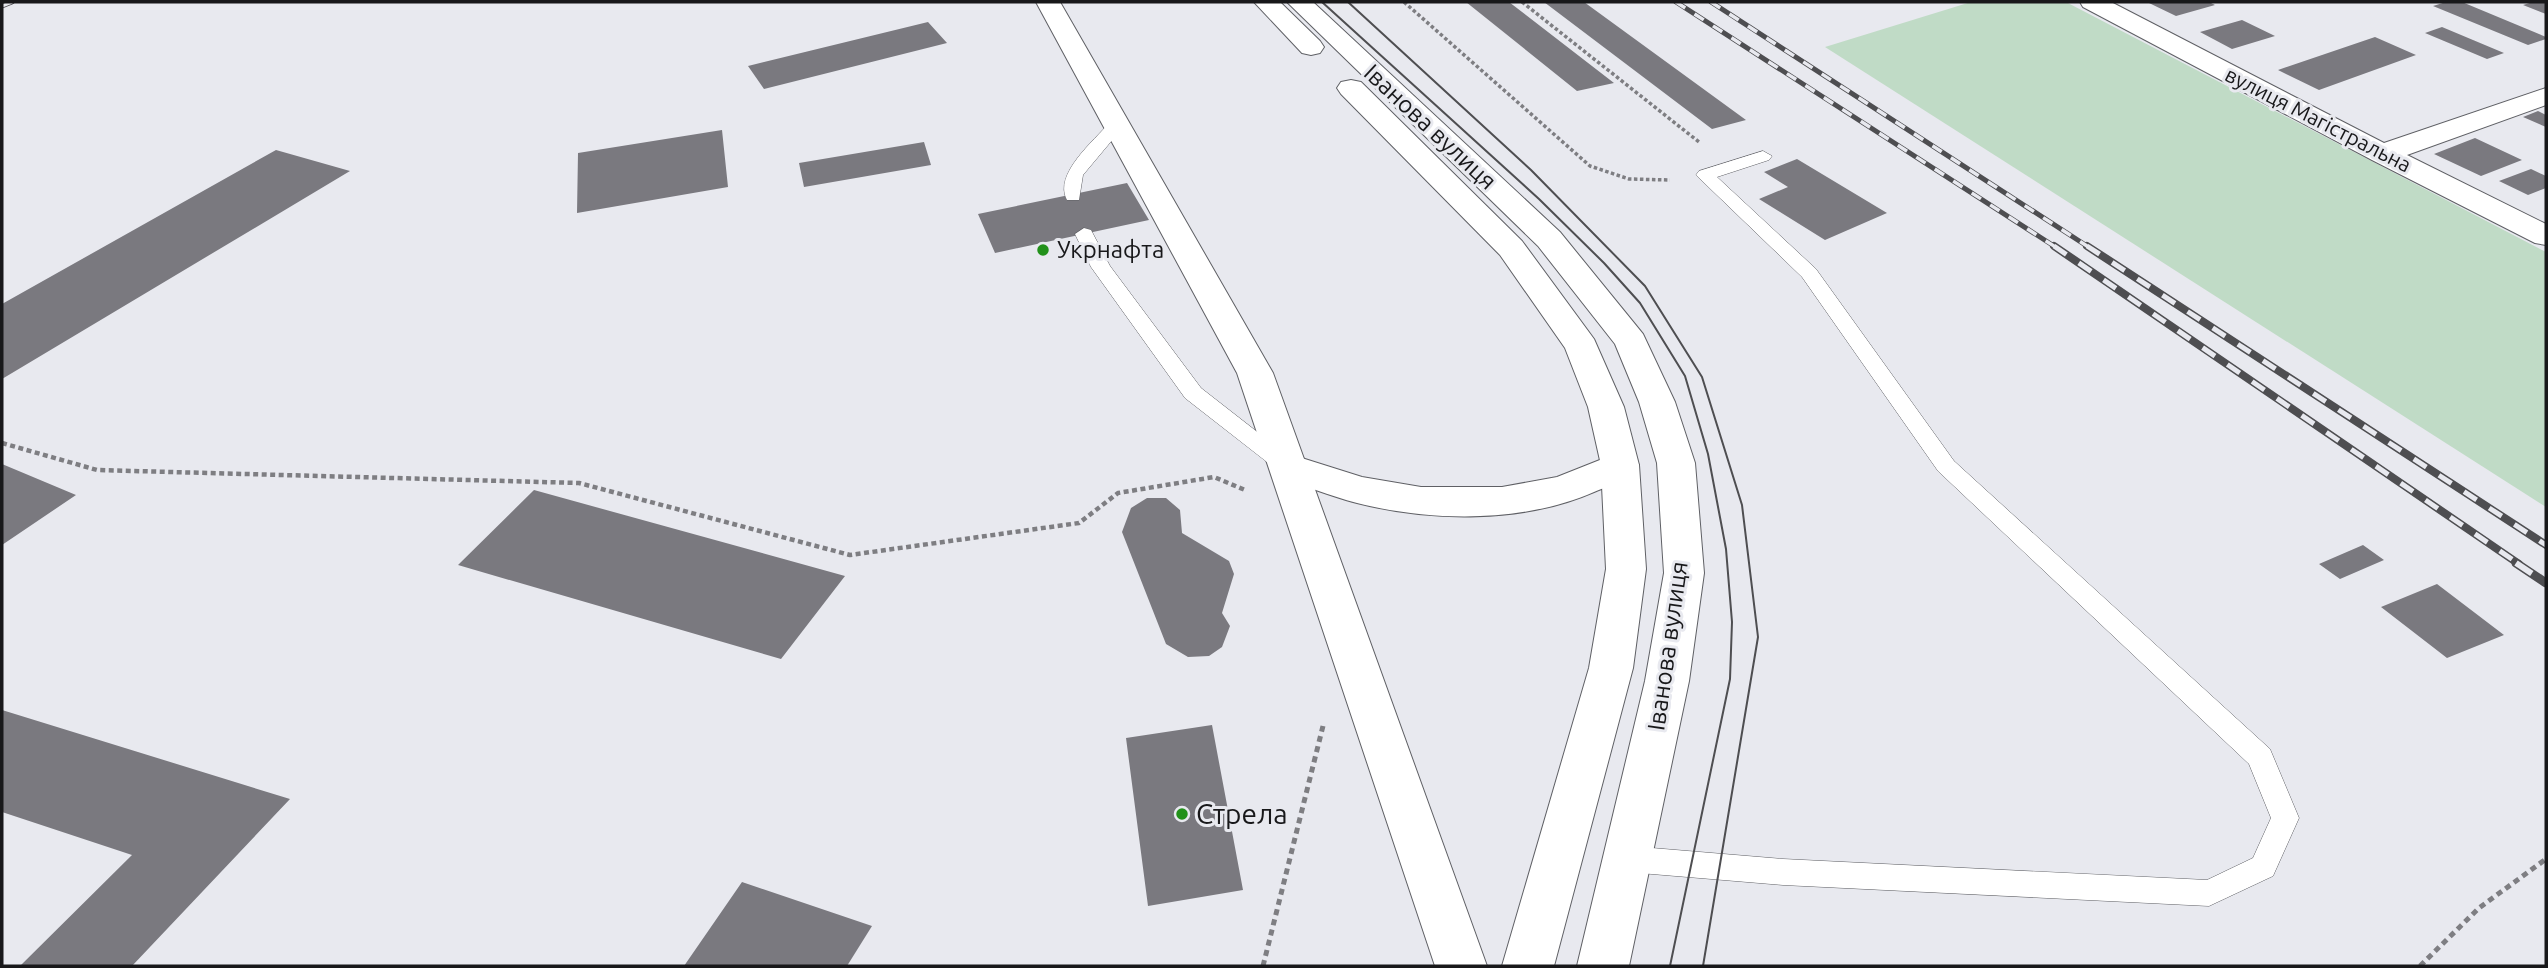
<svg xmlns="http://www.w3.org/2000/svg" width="2548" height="968" font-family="Ubuntu,sans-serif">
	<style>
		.green { fill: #c0dbc6 }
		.building { fill: #7a797f }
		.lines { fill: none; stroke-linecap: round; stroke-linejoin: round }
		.lane-casing { stroke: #5f6065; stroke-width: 1 }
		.street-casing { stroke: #5f6065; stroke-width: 2 }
		.secondary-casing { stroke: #5f6065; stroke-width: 2 }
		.path-far2 { stroke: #7e7e82; stroke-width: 3.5; stroke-dasharray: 3.5 2.5; stroke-linecap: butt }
		.path-far1 { stroke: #7e7e82; stroke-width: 4.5; stroke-dasharray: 5 3.5; stroke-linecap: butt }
		.path { stroke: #7e7e82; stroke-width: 5; stroke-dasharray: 6 4.5; stroke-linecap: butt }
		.lane { fill: #fff; fill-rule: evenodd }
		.street { fill: #fff; fill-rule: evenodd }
		.secondary { fill: #fff; fill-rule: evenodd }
		.tram { stroke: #4e4e51; stroke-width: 2 }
		.rail-far2-casing { stroke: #4e4e51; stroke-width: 5 }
		.rail-far1-casing { stroke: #4e4e51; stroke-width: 8 }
		.rail-casing { stroke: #4e4e51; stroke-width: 9 }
		.rail-far2 { stroke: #e8e9ef; stroke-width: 3.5; stroke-dasharray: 11; stroke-linecap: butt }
		.rail-far1 { stroke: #e8e9ef; stroke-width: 5; stroke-dasharray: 15; stroke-linecap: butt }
		.rail { stroke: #e8e9ef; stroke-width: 6; stroke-dasharray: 19; stroke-linecap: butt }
		.poi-dot { fill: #22911a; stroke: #e8e9ef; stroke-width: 2.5 }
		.labels { text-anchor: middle; stroke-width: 6; stroke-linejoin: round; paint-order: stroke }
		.far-street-label { font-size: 21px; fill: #18181a; stroke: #e8e9ef }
		.street-label { font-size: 24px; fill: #18181a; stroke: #e8e9ef }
		.poi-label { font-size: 24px; fill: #18181a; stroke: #e8e9ef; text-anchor: start }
		.near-poi-label { font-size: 28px; fill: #18181a; stroke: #e8e9ef; text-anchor: start }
	</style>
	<rect width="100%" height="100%" fill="#e8e9ef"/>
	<!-- green -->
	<path class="green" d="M1971,2h95l480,250v255l-721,-460z"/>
	<!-- building -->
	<path class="building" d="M1466,2h43l105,81 -37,8z
		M1544,2h40l162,118 -34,9z
		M2154,2h55l6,3 -39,11 -27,-13z
		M2446,2h16l84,35v2l-18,6 -95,-39z
		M2533,2h13v12l-23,-9z
		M2242,20l33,16 -43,13 -32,-17z
		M928,22l19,21 -183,46 -16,-23z
		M2442,27l62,26 -17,6 -62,-26z
		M2375,37l41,18 -97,35 -41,-20z
		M2538,111l8,4v12l-23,-10z
		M722,130l6,57 -151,26 1,-60z
		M2475,138l47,22 -41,16 -47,-22z
		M924,142l7,23 -127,22 -5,-24z
		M276,150l74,21 -348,208v-75z
		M1797,159l90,54 -62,27 -66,-41 29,-12 -24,-15z
		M2531,169l15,7v12l-18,7 -29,-14z
		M1127,183l22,37 -154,33 -17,-39z
		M2,464l74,31 -74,50z
		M534,490l311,86 -64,83 -323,-94z
		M1147,498h19l14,12 2,23 47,28 5,13 -12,39 8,13 -8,21 -13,9 -21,1 -22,-13 -44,-112 9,-24z
		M2363,545l21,15 -44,19 -21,-15z
		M2437,584l67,51 -57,23 -66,-51z
		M2,710l288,89 -158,167h-112l112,-111 -130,-43z
		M1212,725l31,165 -95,16 -22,-168z
		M742,882l130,44 -25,40h-163z"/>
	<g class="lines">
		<defs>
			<path id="lane" d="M1116,121l8,5 -41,49 -4,25h-12c-14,-26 27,-59 43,-78z
				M1763,151l9,5 -3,4 -52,17 99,92 138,192 316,288 29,69 -26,58 -64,30 -426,-21 -155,-13 -10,-4 -4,-9 4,-9 10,-4 155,13 424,21 46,-22 18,-40 -22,-54 -311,-293 -136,-194 -106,-102 3,-4z
				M1084,228l7,2 19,36 91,122 91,71 3,5 -3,5 -8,3 -8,-3 -91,-71 -94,-131 -16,-33z"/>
			<path id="street" d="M2080,2h31l273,141 162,-55v17l-139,50 139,69v21l-11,-2 -163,-83 -289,-153z
				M1620,452l13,4 6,9c-9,15 -29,20 -45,27 -71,31 -162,30 -237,11 -27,-7 -54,-18 -81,-27l-6,-9 6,-9 13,-4 73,23 59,10h81l55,-10z"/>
			<path id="secondary" d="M1036,2h24l213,371 214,593h-52l-198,-593z
				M1254,2h26l40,39 4,6 -4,6 -9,2 -9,-2z
				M1287,2h26l247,230 83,102 32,68 20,61 9,110 -15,108 -60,285h-52l68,-285 19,-108 -7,-110 -18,-61 -24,-58 -77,-98z
				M1351,80l10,2 161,159 72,98 30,68 15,58 7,104 -13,99 -79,298h-52l87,-298 17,-99 -5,-104 -13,-58 -23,-59 -65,-93 -159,-161 -4,-6 4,-6z"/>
		</defs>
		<!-- lane casing -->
		<use href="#lane" class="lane-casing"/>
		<!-- street casing -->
		<use href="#street" class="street-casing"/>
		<!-- secondary casing -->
		<use href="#secondary" class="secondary-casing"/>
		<!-- path-far2 -->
		<path class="path-far2" d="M1404,2l186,164 39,13 41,1
			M1522,2l177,140"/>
		<!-- path-far1 -->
		<path class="path-far1" d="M2,443l95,27 482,13 271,72 229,-32 39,-30 96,-16 31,13"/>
		<!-- path -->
		<path class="path" d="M1263,966l60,-240
			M2420,966l59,-58 67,-49"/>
		<!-- lane -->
		<use href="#lane" class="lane"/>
		<!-- street -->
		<use href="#street" class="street"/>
		<!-- secondary -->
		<use href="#secondary" class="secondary"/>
		<!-- tram -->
		<path class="tram" d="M1322,2l217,197 65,64 36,40 45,73 23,78 18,95 6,73 -2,57 -60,287
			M1348,2l183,168 114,116 57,91 40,128 16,132 -55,329"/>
		<defs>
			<path id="rail-far2" d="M1676,2l381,246
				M1711,2l379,246
				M2,6l10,-4"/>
			<path id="rail-far1" d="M2054,246l465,318
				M2087,246l459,299"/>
			<path id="rail" d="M2516,563l30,20"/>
		</defs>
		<!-- rail-far2 casing -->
		<use href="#rail-far2" class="rail-far2-casing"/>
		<!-- rail-far1 casing -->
		<use href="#rail-far1" class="rail-far1-casing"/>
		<!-- rail casing -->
		<use href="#rail" class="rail-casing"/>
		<!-- rail-far2 -->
		<use href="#rail-far2" class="rail-far2"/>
		<!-- rail-far1 -->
		<use href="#rail-far1" class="rail-far1"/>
		<!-- rail -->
		<use href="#rail" class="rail"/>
	</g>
	<!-- markers -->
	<g class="poi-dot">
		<circle cx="1043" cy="250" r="7"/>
		<circle cx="1182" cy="814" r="7"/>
	</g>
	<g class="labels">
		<!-- far-street labels -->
		<g class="far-street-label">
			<text transform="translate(2318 120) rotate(27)" y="7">вулиця Магістральна</text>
		</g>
		<!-- street labels -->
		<g class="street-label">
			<text transform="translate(1430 127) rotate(43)" y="8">Іванова вулиця</text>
			<text transform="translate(1668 646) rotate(-82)" y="8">Іванова вулиця</text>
		</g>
		<!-- poi labels -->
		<g class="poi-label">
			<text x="1057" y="258">Укрнафта</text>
		</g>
		<!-- near-poi labels -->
		<g class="near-poi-label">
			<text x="1196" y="824">Стрела</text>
		</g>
	</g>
	<!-- border -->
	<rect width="2548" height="968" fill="none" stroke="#18181a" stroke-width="7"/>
</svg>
